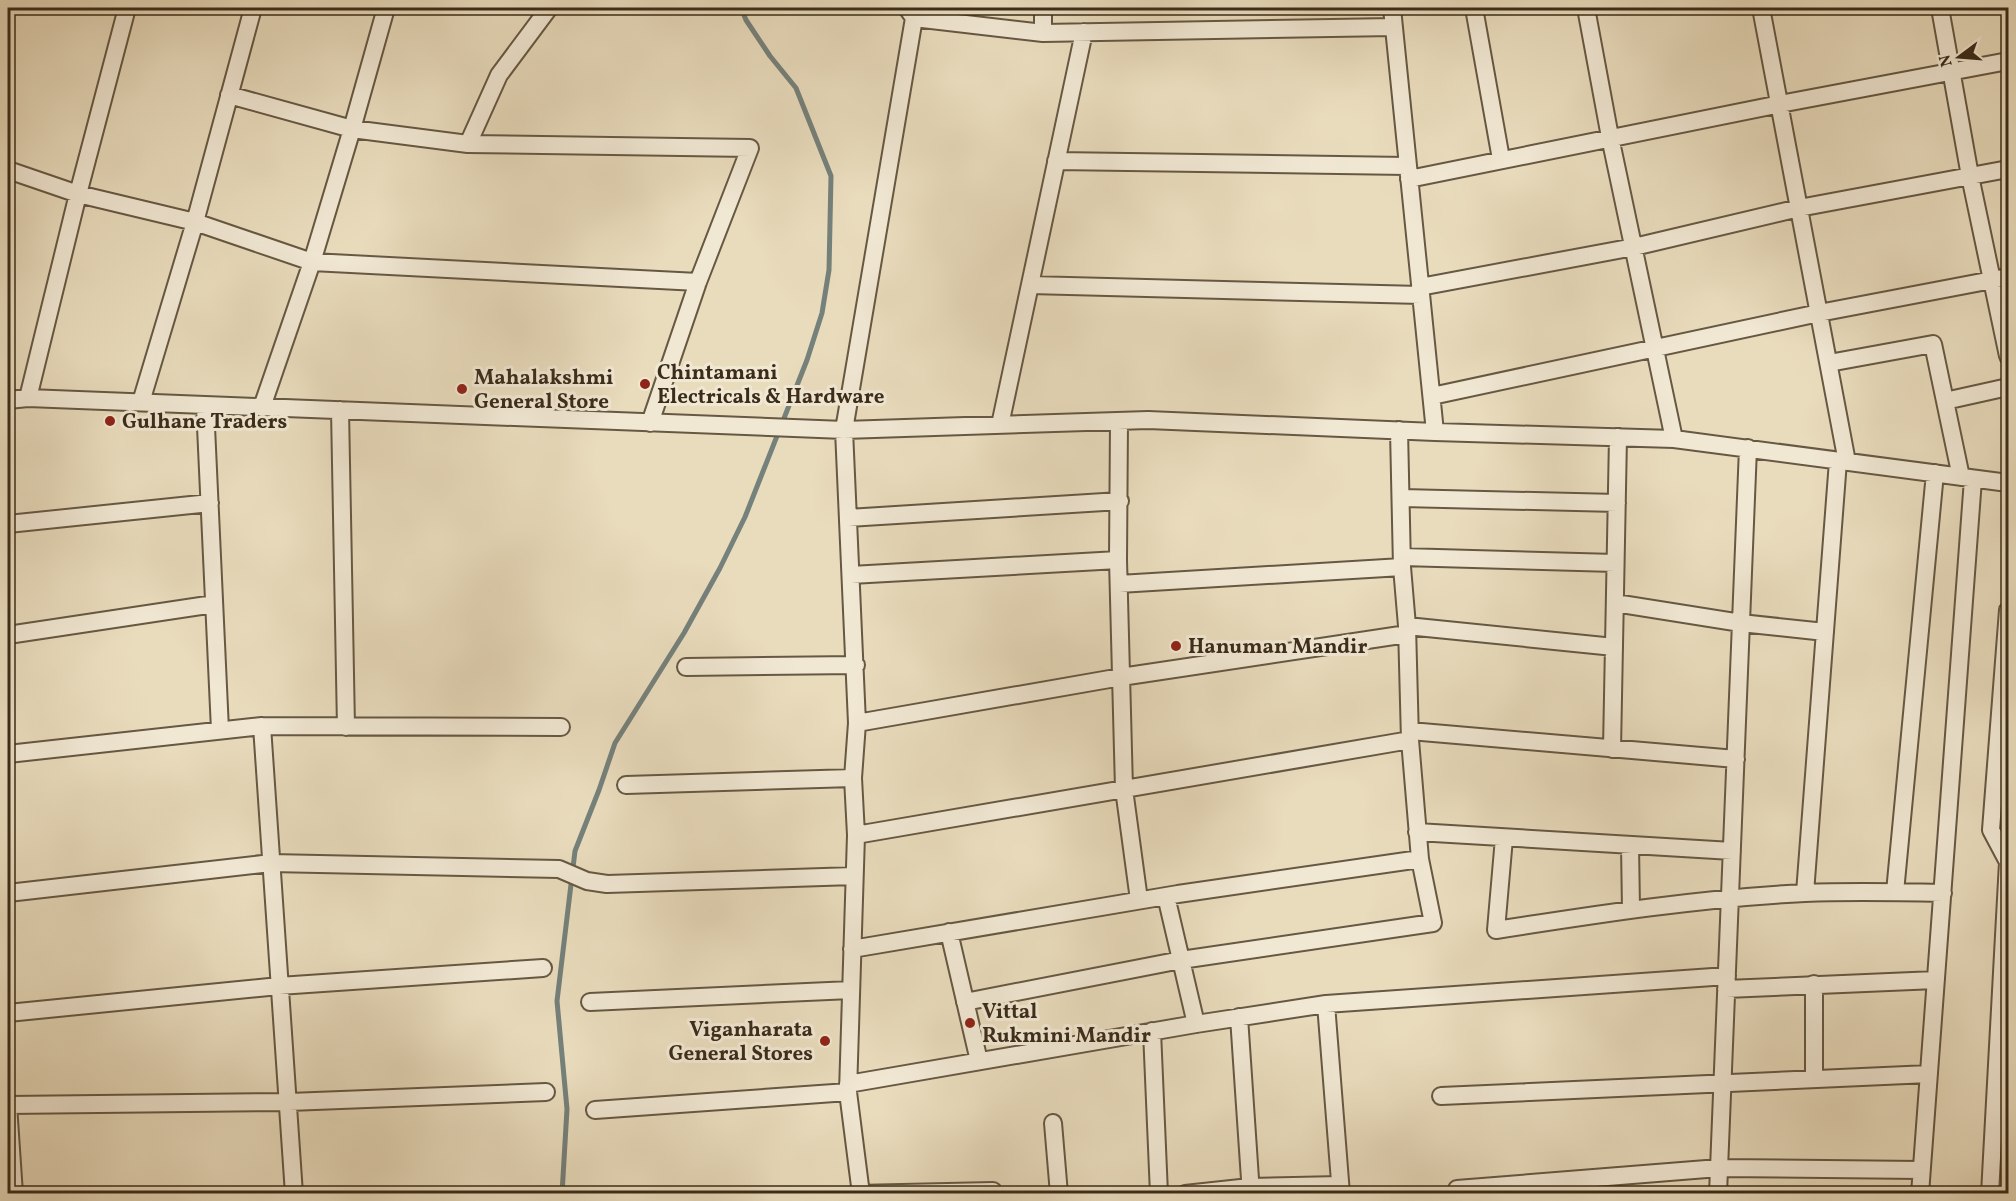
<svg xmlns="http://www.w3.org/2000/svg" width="2016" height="1201" font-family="Vollkorn,serif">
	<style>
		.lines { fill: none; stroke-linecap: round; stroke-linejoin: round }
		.stream { stroke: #75817b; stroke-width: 5 }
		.street-casing { stroke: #665843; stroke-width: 20 }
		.street { stroke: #f1e8d4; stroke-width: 16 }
		.poi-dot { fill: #8f2418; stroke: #f1e8d4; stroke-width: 2 }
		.labels { text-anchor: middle; stroke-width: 6; stroke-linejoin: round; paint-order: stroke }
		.poi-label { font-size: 21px; font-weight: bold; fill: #3a2c1a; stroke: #f1e8d4; text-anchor: start }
	</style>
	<rect width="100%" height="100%" fill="#e9dcbd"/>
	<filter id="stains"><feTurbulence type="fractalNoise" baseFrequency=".00333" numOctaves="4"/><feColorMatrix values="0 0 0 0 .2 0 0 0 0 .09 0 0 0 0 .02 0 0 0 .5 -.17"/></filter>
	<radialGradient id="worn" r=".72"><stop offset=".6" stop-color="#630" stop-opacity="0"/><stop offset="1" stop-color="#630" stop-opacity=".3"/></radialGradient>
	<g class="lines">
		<!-- stream -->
		<path class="stream" d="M562,1194l5,-85 -10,-108 18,-150 24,-61 16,-47 69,-110 36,-65 25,-51 62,-157 15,-47 7,-43 2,-94 -35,-88 -26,-32 -24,-36 -5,-12"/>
		<defs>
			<path id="street" d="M907,8l7,10 129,15 350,-6
				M1043,8v25
				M1392,8l43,424
				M1474,8l27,151
				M1586,8l24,129 64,302
				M1761,8l86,454
				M1940,8l30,168 38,180
				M229,95l123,34 116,15 282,4 -52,134 -48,141
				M468,144l31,-69 50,-67
				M1056,161l351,5
				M8,170l70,24 117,28 117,40 386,20
				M1409,179l371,-75 228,-43
				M1030,285l391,10
				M1420,287l214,-40 165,-39 209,-39
				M1829,363l104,-19 28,133
				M1432,396l387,-83 189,-36
				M28,398l50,-204 49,-186
				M8,400l20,-2 816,32 304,-10 287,12 239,7 334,44
				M1945,401l63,-14
				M141,402l54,-180 58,-214
				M205,405l15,325
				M262,407l50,-145 40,-133 34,-121
				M340,410l6,317
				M1119,421l-1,139 6,229 15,111
				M1000,425l84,-393
				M1402,498l215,5
				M848,518l272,-17
				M8,524l202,-21
				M1402,557l213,6
				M851,575l267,-15
				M1119,584l283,-17
				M1615,603l126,20 84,9
				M1407,626l207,21
				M8,635l206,-31
				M686,667l170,-2
				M857,723l264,-46 286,-43
				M262,726l32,468
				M1410,731l326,28
				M1612,749l6,-312
				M8,754l254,-28 299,1
				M626,785l227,-7
				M1417,832l315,19
				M856,835l554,-95
				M1504,838l-8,92c103,-16 206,-32 309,-37 46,-2 92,-1 138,0
				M1630,845l1,64
				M1895,892l40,-419
				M8,893l263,-30 288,6 28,12 20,3 247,-8
				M1805,893l33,-432
				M1166,896l30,128
				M949,932l30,129
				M852,949l326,-55 242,-35
				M1726,989l210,-9
				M590,1002l261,-12
				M965,1002l216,-42 252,-37 -13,-64 -10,-119 -3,-114 -5,-59 -3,-137
				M1326,1004l15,190
				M8,1013l271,-27 264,-18
				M1239,1017l12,177
				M1152,1031l7,163
				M1814,1079v-95
				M848,1084l348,-60 130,-20 401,-28
				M1441,1096l488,-22
				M8,1105l281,-3 257,-10
				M8,1105l6,89
				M595,1110l253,-18
				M1053,1123l6,71
				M1457,1189l262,-21 202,2
				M856,1194l137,-3
				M861,1194l-13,-102 8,-257 -3,-57 4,-55 -13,-293 70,-412
				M1185,1194l65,-7 90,-2
				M1718,1194l30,-746
				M1920,1194l53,-715
				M1990,1194l18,-332 -17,-32 17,-220"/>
		</defs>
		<!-- street casing -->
		<use href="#street" class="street-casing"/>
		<!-- street -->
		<use href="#street" class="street"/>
	</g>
	<!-- markers -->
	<g class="poi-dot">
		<circle cx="645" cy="384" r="6"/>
		<circle cx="462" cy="389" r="6"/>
		<circle cx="110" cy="421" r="6"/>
		<circle cx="1176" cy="646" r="6"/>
		<circle cx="970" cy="1023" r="6"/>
		<circle cx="825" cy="1041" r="6"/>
	</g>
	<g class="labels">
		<!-- poi labels -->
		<g class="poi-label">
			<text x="657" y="379">Chintamani<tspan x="657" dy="24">Electricals &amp; Hardware</tspan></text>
			<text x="474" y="384">Mahalakshmi<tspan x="474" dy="24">General Store</tspan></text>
			<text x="122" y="428">Gulhane Traders</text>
			<text x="1188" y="653">Hanuman Mandir</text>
			<text x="982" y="1018">Vittal<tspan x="982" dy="24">Rukmini Mandir</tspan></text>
			<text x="813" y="1036" text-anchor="end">Viganharata<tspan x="813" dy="24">General Stores</tspan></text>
		</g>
	</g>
	<!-- margin -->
	<rect width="2016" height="1201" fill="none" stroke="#e9dcbd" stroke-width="30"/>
	<rect x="9" y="9" width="1998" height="1183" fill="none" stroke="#3a2c1a" stroke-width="3"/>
	<rect x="15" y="15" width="1986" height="1171" fill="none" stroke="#3a2c1a" stroke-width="1.5"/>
	<!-- north arrow -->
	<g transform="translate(1959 57) rotate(254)" stroke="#f1e8d4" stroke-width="4.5" paint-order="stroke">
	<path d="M0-4.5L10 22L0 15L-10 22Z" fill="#3a2c1a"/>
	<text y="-9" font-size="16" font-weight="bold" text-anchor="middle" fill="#3a2c1a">N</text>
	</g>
	<rect width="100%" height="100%" filter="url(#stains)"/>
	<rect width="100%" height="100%" fill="url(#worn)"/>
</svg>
